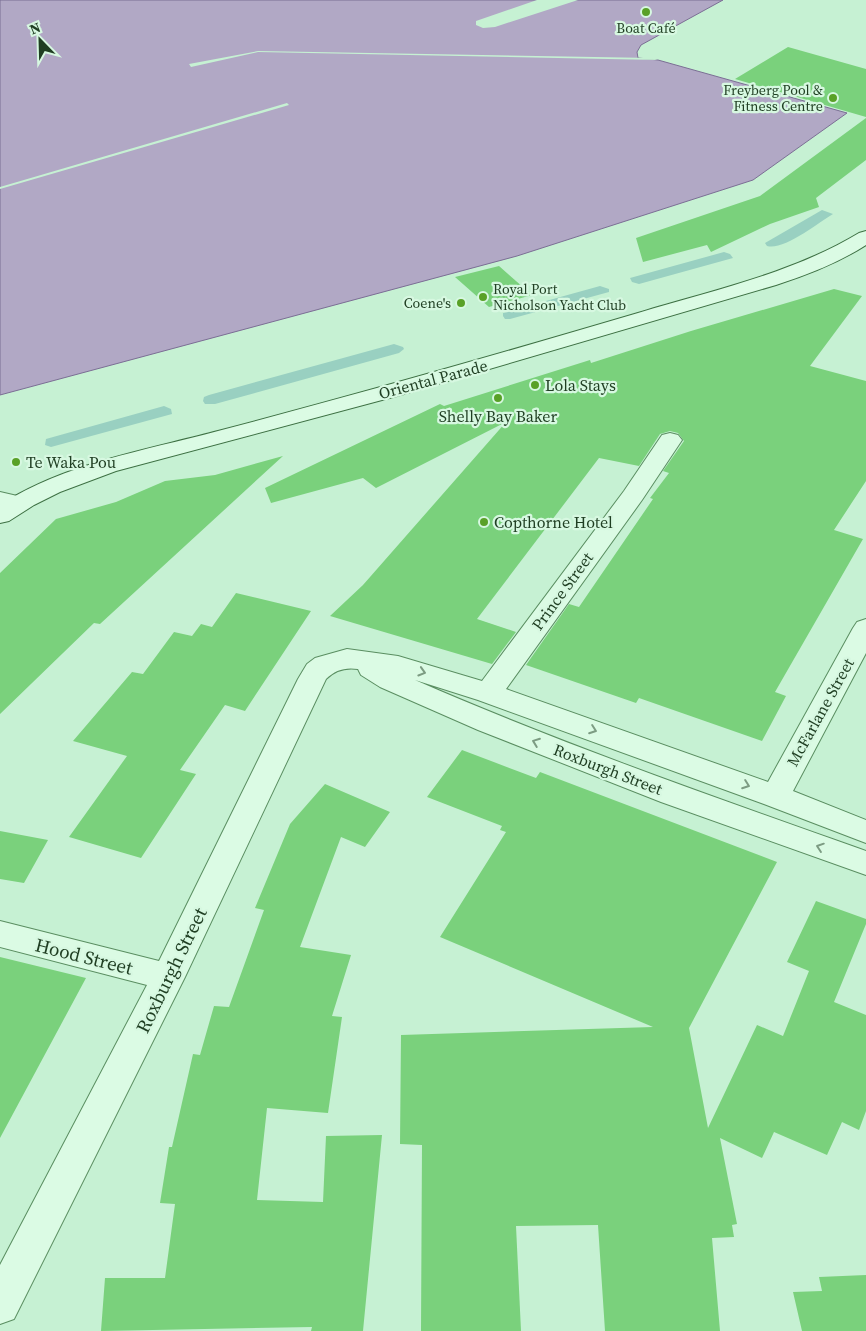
<svg xmlns="http://www.w3.org/2000/svg" width="866" height="1331" font-family="'Source Serif 4',serif">
	<style>
		.green { fill: #99d0c1 }
		.water { fill: #b1a8c5; stroke: #7b6e94 }
		.pier { fill: #c6f1d3 }
		.building { fill: #7ad17c }
		.lines { fill: none; stroke-linecap: round; stroke-linejoin: round }
		.minor-casing { stroke: #5a8e61; stroke-width: 2 }
		.secondary-casing { stroke: #3d7043; stroke-width: 2 }
		.minor { fill: #dbfbe4; fill-rule: evenodd }
		.secondary { fill: #dbfbe4; fill-rule: evenodd }
		.oneway { stroke: #7d9c83 }
		.poi-dot { fill: #59a127; stroke: #d7f8e1; stroke-width: 2 }
		.labels { text-anchor: middle; stroke-width: 4.5; stroke-linejoin: round; paint-order: stroke }
		.far-poi-label { font-size: 14px; fill: #1f3e22; stroke: #d7f8e1; text-anchor: end }
		.street-label { font-size: 16px; fill: #1f3e22; stroke: #d7f8e1 }
		.poi-label { font-size: 16px; fill: #1f3e22; stroke: #d7f8e1; text-anchor: start }
		.near-street-label { font-size: 19px; fill: #1f3e22; stroke: #d7f8e1 }
	</style>
	<rect width="100%" height="100%" fill="#c6f1d3"/>
	<!-- green -->
	<path class="green" d="M822,210l11,4c-15,9 -50,37 -66,32l-2,-3z
		M724,252l6,2 3,4 -94,26 -7,-2 -2,-4z
		M600,286l9,3v3l-99,27h-5l-2,-3v-3z
		M394,344l9,3 1,2 -5,4 -184,51h-10l-2,-3 1,-4 5,-2z
		M164,406l7,3 1,5 -121,33 -6,-2 1,-6z"/>
	<!-- water -->
	<path class="water" d="M0,0h723l-82,45 -4,7 1,6 20,2 189,53 -94,67 -236,76 -517,139z"/>
	<!-- pier -->
	<path class="pier" d="M537,0h41l-83,27 -12,1 -7,-3v-4z
		M258,51l394,7 6,2 -400,-8 -67,15 -2,-3z
		M287,103l2,2 -289,84v-2z"/>
	<!-- building -->
	<path class="building" d="M788,47l78,22v48l-131,-38z
		M866,118v42l-50,38 3,9 -49,17 -59,28 -4,-7 -64,17 -7,-24 124,-42z
		M499,266l33,29 -43,12 -34,-30z
		M834,289l28,7 -52,70 56,15v100l-32,49 29,9 -88,153 11,4 -24,45 -123,-43 -3,5 -110,-38 43,-61 10,3 74,-108 -3,-1 19,-25 -6,-2 21,-30 -6,-8 -8,-2 -10,3 -21,32 -40,-8 -122,161 39,13 -24,32 -162,-48 33,-31 143,-163 -130,66 -13,-10 -92,25 -6,-15 175,-84 4,2 146,-46 1,3 100,-32z
		M283,456l-183,168 -6,-1 -94,91v-141l56,-54 60,-17 49,-21 50,-6z
		M236,593l75,18 -66,100 -20,-6 -45,65 16,4 -55,84 -72,-21 58,-81 -54,-15 59,-69 11,2 31,-42 18,4 9,-12 11,3z
		M462,750l74,28 4,-6 237,90 -88,166 19,100 49,-103 26,11 26,-65 -22,-9 29,-61 50,18v5l-32,78 32,13v96l-7,19 -17,-8 -15,33 -53,-23 -12,26 -42,-20 17,86 -5,1 2,12 -22,1 8,93h-115l-7,-106 -82,1 5,105h-100l1,-186 -22,-1 1,-109 252,-8 -213,-90 66,-105 -6,-2 2,-4 -75,-29z
		M325,784l65,28 -25,35 -24,-10 -41,110 51,8 -19,61 10,1 -14,96 -61,-5 -10,92 66,2 3,-66 56,-1 -19,196h-52l1,-4 -211,4 4,-53h60l10,-74 -15,-1 9,-56h3l21,-93 7,1 14,-49 15,1 35,-97 -9,-2 35,-84z
		M0,831l48,9 -24,43 -24,-4z
		M0,957l86,21 -86,160z
		M866,1275v56h-64l-9,-39 29,-1 -3,-14z"/>
	<g class="lines">
		<defs>
			<path id="minor" d="M670,433l8,2 4,5 -40,60 -136,189 262,93 85,-154 4,-6 9,-3v34l-73,138 73,29v23l-102,-39 -286,-104 -63,-20c147,64 299,117 451,171v24l-205,-73 -183,-72 -98,-43 -19,-12 -3,-6c-13,-2 -23,1 -32,10l-141,298 -171,342 -14,5v-59l147,-280 -147,-38v-26l159,40 139,-282 9,-15 8,-6 32,-9 51,7 84,25 142,-190 38,-56z
				M0,492l26,6 3,5 -3,5 -9,2 -17,-4z"/>
			<path id="secondary" d="M866,231v14c-28,18 -59,30 -90,40l-379,111 -281,75 -56,21 -26,13 -25,16 -9,2v-18c66,-42 143,-54 218,-74 141,-37 281,-77 420,-118 75,-23 153,-39 221,-80z"/>
		</defs>
		<!-- minor casing -->
		<use href="#minor" class="minor-casing"/>
		<!-- secondary casing -->
		<use href="#secondary" class="secondary-casing"/>
		<!-- minor -->
		<use href="#minor" class="minor"/>
		<!-- secondary -->
		<use href="#secondary" class="secondary"/>
	</g>
	<!-- one-way arrows -->
	<defs><path id="oneway-chevron" d="M-2-3.5L2.5 0L-2 3.5" fill="none" stroke-width="1.6" stroke-linecap="round" stroke-linejoin="round" transform="scale(1.25)"/></defs>
	<g class="oneway">
		<use href="#oneway-chevron" transform="translate(422 672) rotate(17)"/>
		<use href="#oneway-chevron" transform="translate(593 730) rotate(20)"/>
		<use href="#oneway-chevron" transform="translate(536 742) rotate(-159)"/>
		<use href="#oneway-chevron" transform="translate(746 785) rotate(20)"/>
		<use href="#oneway-chevron" transform="translate(820 847) rotate(-161)"/>
	</g>
	<!-- markers -->
	<g class="poi-dot">
		<circle cx="646" cy="12" r="5"/>
		<circle cx="833" cy="98" r="5"/>
		<circle cx="483" cy="297" r="5"/>
		<circle cx="461" cy="303" r="5"/>
		<circle cx="535" cy="385" r="5"/>
		<circle cx="498" cy="398" r="5"/>
		<circle cx="16" cy="462" r="5"/>
		<circle cx="484" cy="522" r="5"/>
	</g>
	<g class="labels">
		<!-- far-poi labels -->
		<g class="far-poi-label">
			<text x="646" y="33" text-anchor="middle">Boat Café</text>
			<text x="823" y="95">Freyberg Pool &amp;<tspan x="823" dy="16">Fitness Centre</tspan></text>
			<text x="493" y="294" text-anchor="start">Royal Port<tspan x="493" dy="16">Nicholson Yacht Club</tspan></text>
			<text x="451" y="308">Coene's</text>
		</g>
		<!-- street labels -->
		<g class="street-label">
			<text transform="translate(433 379) rotate(-15)" y="6">Oriental Parade</text>
			<text transform="translate(562 591) rotate(-54)" y="6">Prince Street</text>
			<text transform="translate(820 712) rotate(-61)" y="6">McFarlane Street</text>
			<text transform="translate(608 769) rotate(21)" y="6">Roxburgh Street</text>
		</g>
		<!-- poi labels -->
		<g class="poi-label">
			<text x="545" y="391">Lola Stays</text>
			<text x="498" y="422" text-anchor="middle">Shelly Bay Baker</text>
			<text x="26" y="468">Te Waka Pou</text>
			<text x="494" y="528">Copthorne Hotel</text>
		</g>
		<!-- near-street labels -->
		<g class="near-street-label">
			<text transform="translate(84 956) rotate(14)" y="7">Hood Street</text>
			<text transform="translate(171 970) rotate(-64)" y="7">Roxburgh Street</text>
		</g>
	</g>
	<!-- north arrow -->
	<g transform="translate(40 40) rotate(337)" stroke="#d7f8e1" stroke-width="4" paint-order="stroke">
	<path d="M0-4L9 19L0 12L-9 19Z" fill="#1f3e22"/>
	<text y="-8" font-size="14" font-weight="bold" text-anchor="middle" fill="#1f3e22">N</text>
	</g>
</svg>
